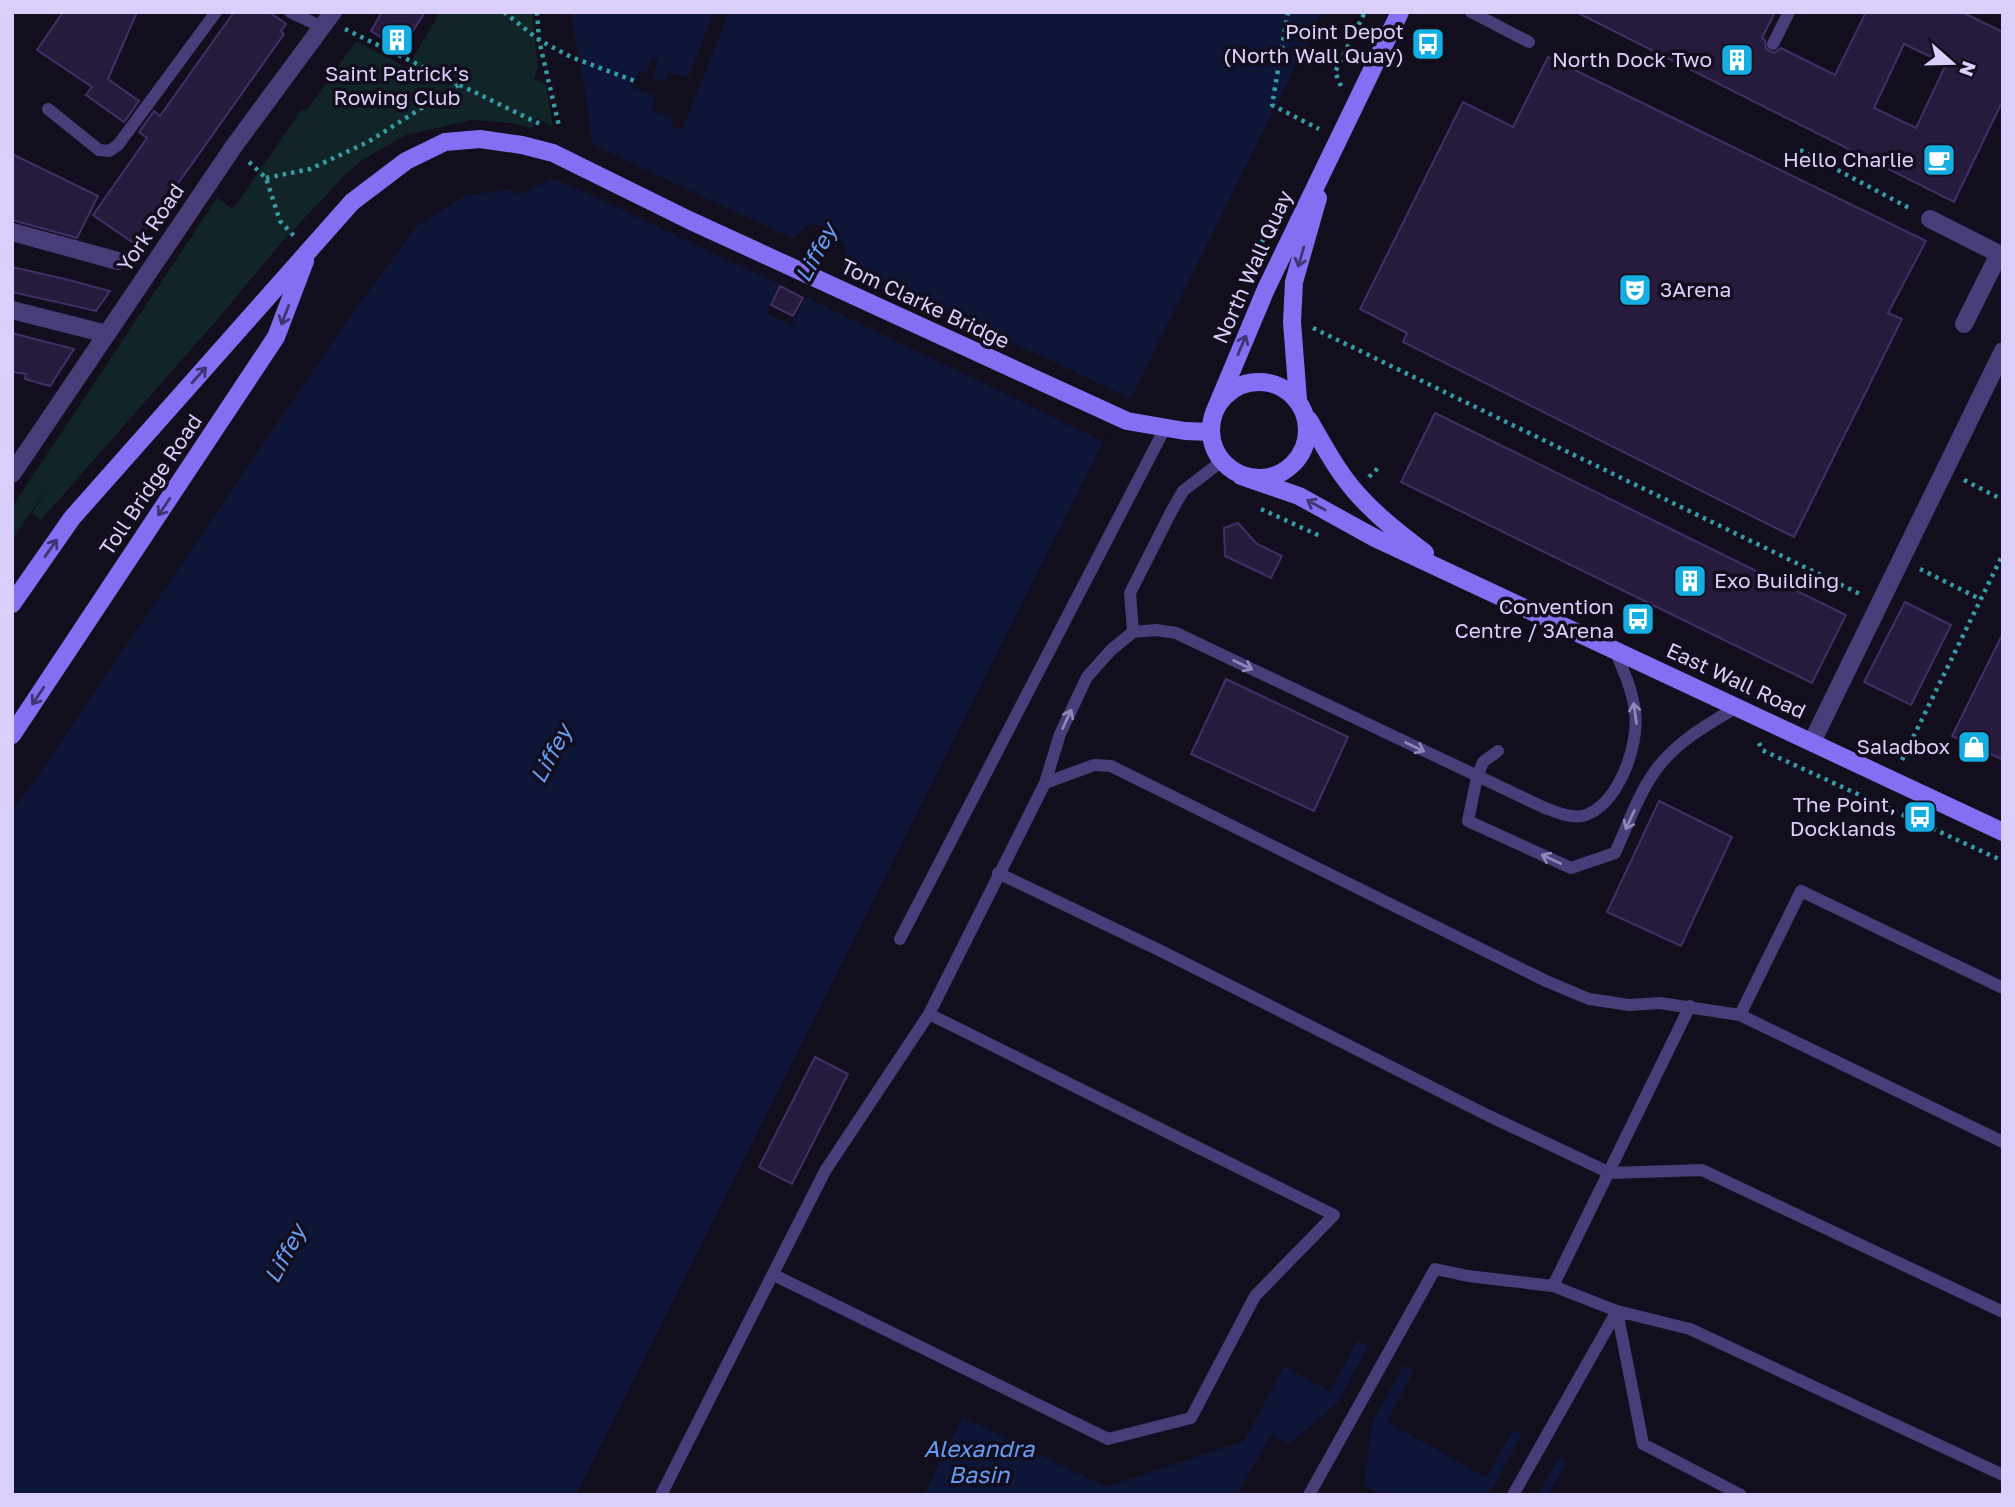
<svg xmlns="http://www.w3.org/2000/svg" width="2015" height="1507" font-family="'Golos Text',sans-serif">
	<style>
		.green { fill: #112427 }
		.water { fill: #0d1637 }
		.pier { fill: #130e1d }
		.building { fill: #271b3d; stroke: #432f67; stroke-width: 2; fill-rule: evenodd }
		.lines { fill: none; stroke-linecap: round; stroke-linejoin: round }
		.path { stroke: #379ba6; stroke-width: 4.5; stroke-dasharray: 3.5 5; stroke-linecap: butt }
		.service { stroke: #483d78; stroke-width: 12 }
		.pedestrian { stroke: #483d78; stroke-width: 18 }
		.minor { stroke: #483d78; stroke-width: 18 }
		.secondary { stroke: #856ef2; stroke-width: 18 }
		.oneway { stroke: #413472 }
		.oneway2 { stroke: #9186ba }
		.labels { text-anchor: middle; stroke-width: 7; stroke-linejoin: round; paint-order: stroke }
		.poi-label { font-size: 21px; fill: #dacefb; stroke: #130e1d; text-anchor: end }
		.street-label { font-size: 21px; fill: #dacefb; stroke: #130e1d }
		.water-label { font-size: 23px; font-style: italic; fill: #659bf2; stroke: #130e1d }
	</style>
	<rect width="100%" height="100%" fill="#130e1d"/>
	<!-- green -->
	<path class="green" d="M440,12h92l6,55 -4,12 12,5 7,43 -17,-9 -4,10 -21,-5 -39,-3 -66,15 -44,25 -16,14 -65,69 -66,79 -174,198 -9,-7 16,-26 -36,53v-33l205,-309 16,11 69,-100 4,2 50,-70 51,27z"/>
	<!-- water -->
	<path class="water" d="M571,12h751l-191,386 -5,-2 -550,1099h-564v-684l23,-31 311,-458 71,-96 49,-31 41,-5 13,4 34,-16 20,-42 18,8c-4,-45 -14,-88 -21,-132z
		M1358,1340l10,6 -31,58 -49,40 -17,-9 -34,60h-313l39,-78 143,70 138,-46 40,-75 46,25z
		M1404,1365l10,6 -27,51 99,55 27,-47 9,5 -30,54 -6,6h-104l-18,-10 8,-62z
		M1559,1457l8,4 -19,34h-10z"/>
	<!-- pier -->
	<path class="pier" d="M714,12h15l-47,118 -11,-4 2,-7 -22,-9 4,-14 -23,-9 7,-16 7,3 6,-16 6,2 -5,18 12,3 4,-9 19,6z
		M574,136l219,103 11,-11 9,-4 20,6 11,15 1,10 -3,8 284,133 -22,46 -298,-145 -14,28 -26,-12 13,-29 -225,-106z"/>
	<!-- building -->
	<path class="building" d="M63,12h74l-29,67 31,22 -15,21 -38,-27 6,-8 -55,-37z
		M234,12h35l17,12 -5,7 3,3 -149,210 -42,-29 54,-77 -8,-6 15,-21 6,5z
		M382,12h43l-24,38 -30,-19z
		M1576,12h199l-13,26 3,2 1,9 8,4 7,-5 54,27 31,-63h96l41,20v68l-49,102zM1904,44l42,20 -30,64 -42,-20z
		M1548,57l378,184 -38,72 14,6 -108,218 -391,-195 4,-9 -47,-24 103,-207 50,25z
		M12,154l86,42 -21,42 -65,-18z
		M12,267l53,12 45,12 -14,20 -84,-19z
		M780,286l23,12 -10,18 -22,-11z
		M12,333l62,16 -24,37 -25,-7 1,-5 -14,-2z
		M1435,413l411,202 -34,68 -411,-201z
		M1238,523l19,21 25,12 -11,22 -46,-22 -1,-28z
		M1905,602l46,23 -40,80 -47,-23z
		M2003,633v127l-51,-24z
		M1226,679l122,58 -34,74 -123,-57z
		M1659,801l73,36 -51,109 -74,-34z
		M815,1057l33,17 -56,110 -33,-17z"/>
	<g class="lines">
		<!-- path -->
		<path class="path" d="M504,12l35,28 32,17 64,24
			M537,12l2,28 20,86
			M1288,12l-16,93 47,24
			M345,29l197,96
			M1341,86l-6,-14 30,-60
			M1800,150l111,59
			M249,162l17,16 14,43 14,15
			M266,178l44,-9 58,-27 90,-57
			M1262,242l9,-21
			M1313,328l547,266
			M1369,477l11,-11
			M1964,480l39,20
			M1261,509l59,27
			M1920,569l60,30
			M1759,743l3,7 241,111
			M1902,760l101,-206"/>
		<!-- service -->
		<path class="service" d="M290,12l32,15
			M1471,12l58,30
			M1773,44l16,-32
			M48,109l51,41 10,1 9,-6 98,-133
			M1133,632l-3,-39 41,-81 12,-21 39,-30
			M1498,751l-15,11 -6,15 -9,44 103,47 44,-15c12,-26 22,-56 38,-79 20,-30 53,-49 84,-67
			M1045,783l49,-18 17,1 435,215 43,18 40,6 31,-2 80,12
			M998,873l163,78 328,165 121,57 92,-3 301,142
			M900,939l265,-511
			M2003,988l-202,-97 -61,124 263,127
			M774,1275l334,164 83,-21 64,-122 79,-81 -405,-201
			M1553,1286l137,-280
			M1617,1311l26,133 98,51
			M661,1495l164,-324 104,-157 116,-231 15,-49 27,-57 24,-27 22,-18 23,-2 20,3 369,175c11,4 24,10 37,8 35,-7 58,-72 53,-104 -2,-21 -12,-42 -20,-62
			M1309,1495l126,-226 33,7 85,10 64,25 73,18 313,146
			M1513,1495l104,-184"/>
		<!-- pedestrian -->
		<path class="pedestrian" d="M1930,219l69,35 -35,70
			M1812,742l191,-391"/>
		<!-- minor -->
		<path class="minor" d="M12,232l106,29
			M12,310l95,24
			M12,474l222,-328 99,-134"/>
		<!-- secondary -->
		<path class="secondary" d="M1211 430a48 48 0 1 1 96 0a48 48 0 1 1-96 0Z
			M1298,400l-6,-78 2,-40 24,-84
			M1216,408l50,-119 134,-277
			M1309,420c11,19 21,38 34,56 22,31 52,54 82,77
			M1241,476l58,20 76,42 628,294
			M12,604l60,-86 280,-316 54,-41 39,-19 35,-3 42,6 31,8 138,68 436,200 58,10 26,1
			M12,735l264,-398 29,-76"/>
	</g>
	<!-- one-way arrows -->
	<defs><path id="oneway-shaft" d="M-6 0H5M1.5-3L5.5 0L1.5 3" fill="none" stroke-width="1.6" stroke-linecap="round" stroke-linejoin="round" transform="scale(1.75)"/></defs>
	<g class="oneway">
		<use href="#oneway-shaft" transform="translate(1301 257) rotate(106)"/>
		<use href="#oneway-shaft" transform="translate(285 315) rotate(111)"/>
		<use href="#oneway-shaft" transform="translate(1242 345) rotate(-67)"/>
		<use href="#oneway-shaft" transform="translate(199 375) rotate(-48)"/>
		<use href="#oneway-shaft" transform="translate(1316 505) rotate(-151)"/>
		<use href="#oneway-shaft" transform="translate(164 507) rotate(124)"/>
		<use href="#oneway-shaft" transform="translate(51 548) rotate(-55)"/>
		<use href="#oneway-shaft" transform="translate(38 696) rotate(124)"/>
	</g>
	<g class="oneway2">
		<use href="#oneway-shaft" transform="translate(1243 665) rotate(26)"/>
		<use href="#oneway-shaft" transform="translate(1635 713) rotate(-98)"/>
		<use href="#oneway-shaft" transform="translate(1067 719) rotate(-65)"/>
		<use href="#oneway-shaft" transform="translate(1415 747) rotate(26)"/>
		<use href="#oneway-shaft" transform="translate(1630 820) rotate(115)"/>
		<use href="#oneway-shaft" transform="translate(1551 859) rotate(-155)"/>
	</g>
	<!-- icons -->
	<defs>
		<symbol id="building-square" viewBox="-11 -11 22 22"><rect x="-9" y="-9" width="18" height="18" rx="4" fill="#13ade2" stroke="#130e1d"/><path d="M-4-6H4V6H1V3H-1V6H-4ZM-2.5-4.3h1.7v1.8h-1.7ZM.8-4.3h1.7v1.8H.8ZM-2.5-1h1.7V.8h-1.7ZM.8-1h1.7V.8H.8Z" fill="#fff"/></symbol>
		<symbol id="bus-square" viewBox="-11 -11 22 22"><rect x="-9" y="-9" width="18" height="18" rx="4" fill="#13ade2" stroke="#130e1d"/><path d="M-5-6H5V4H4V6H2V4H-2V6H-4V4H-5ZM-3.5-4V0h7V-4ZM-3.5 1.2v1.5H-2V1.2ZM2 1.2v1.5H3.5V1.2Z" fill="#fff"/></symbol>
		<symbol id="cafe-square" viewBox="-11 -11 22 22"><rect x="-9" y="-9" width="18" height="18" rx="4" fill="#13ade2" stroke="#130e1d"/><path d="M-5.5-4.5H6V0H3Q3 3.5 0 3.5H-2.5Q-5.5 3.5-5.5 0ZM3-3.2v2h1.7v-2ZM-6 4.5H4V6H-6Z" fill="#fff"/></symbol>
		<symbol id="theatre-square" viewBox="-11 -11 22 22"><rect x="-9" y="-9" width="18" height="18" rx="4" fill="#13ade2" stroke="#130e1d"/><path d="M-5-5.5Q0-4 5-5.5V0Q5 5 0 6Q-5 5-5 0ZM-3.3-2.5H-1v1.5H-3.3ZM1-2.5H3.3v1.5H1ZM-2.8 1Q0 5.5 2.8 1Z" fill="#fff"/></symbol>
		<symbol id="shop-square" viewBox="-11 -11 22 22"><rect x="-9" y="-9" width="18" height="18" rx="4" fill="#13ade2" stroke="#130e1d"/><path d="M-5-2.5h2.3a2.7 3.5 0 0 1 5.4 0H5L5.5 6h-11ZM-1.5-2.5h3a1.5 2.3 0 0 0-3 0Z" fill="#fff"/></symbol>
	</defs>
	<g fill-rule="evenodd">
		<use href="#building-square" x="378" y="21" width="38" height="38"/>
		<use href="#bus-square" x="1409" y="25" width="38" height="38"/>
		<use href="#building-square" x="1718" y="41" width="38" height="38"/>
		<use href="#cafe-square" x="1920" y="141" width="38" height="38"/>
		<use href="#theatre-square" x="1616" y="271" width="38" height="38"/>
		<use href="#building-square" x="1671" y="562" width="38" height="38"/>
		<use href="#bus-square" x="1619" y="600" width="38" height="38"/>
		<use href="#shop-square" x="1955" y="728" width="38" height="38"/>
		<use href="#bus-square" x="1901" y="798" width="38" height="38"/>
	</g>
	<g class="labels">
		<!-- poi labels -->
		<g class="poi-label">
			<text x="1404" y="39">Point Depot<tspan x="1404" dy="24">(North Wall Quay)</tspan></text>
			<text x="1712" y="67">North Dock Two</text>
			<text x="397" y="81" text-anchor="middle">Saint Patrick's<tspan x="397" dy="24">Rowing Club</tspan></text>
			<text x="1914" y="167">Hello Charlie</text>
			<text x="1660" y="297" text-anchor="start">3Arena</text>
			<text x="1714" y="588" text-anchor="start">Exo Building</text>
			<text x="1614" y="614">Convention<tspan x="1614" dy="24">Centre / 3Arena</tspan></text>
			<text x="1950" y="754">Saladbox</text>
			<text x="1896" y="812">The Point,<tspan x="1896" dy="24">Docklands</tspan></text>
		</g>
		<!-- street labels -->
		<g class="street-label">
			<text transform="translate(151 228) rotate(-56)" y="7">York Road</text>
			<text transform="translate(1253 267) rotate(-66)" y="7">North Wall Quay</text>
			<text transform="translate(925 304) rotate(25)" y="7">Tom Clarke Bridge</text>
			<text transform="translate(151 485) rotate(-56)" y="7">Toll Bridge Road</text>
			<text transform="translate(1736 681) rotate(25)" y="7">East Wall Road</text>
		</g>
		<!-- water labels -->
		<g class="water-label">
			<text transform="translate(816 253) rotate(-62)" y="8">Liffey</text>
			<text transform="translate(551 754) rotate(-62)" y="8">Liffey</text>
			<text transform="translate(285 1254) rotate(-62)" y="8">Liffey</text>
			<text x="979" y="1457">Alexandra<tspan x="979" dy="26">Basin</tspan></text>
		</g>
	</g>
	<!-- border -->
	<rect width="2015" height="1507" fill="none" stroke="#dacefb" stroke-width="28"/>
	<!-- north arrow -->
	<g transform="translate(1952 63) rotate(110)" stroke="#130e1d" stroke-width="5" paint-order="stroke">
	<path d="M0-5L12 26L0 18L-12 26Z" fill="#dacefb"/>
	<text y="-10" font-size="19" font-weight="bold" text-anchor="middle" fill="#dacefb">N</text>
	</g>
</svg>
